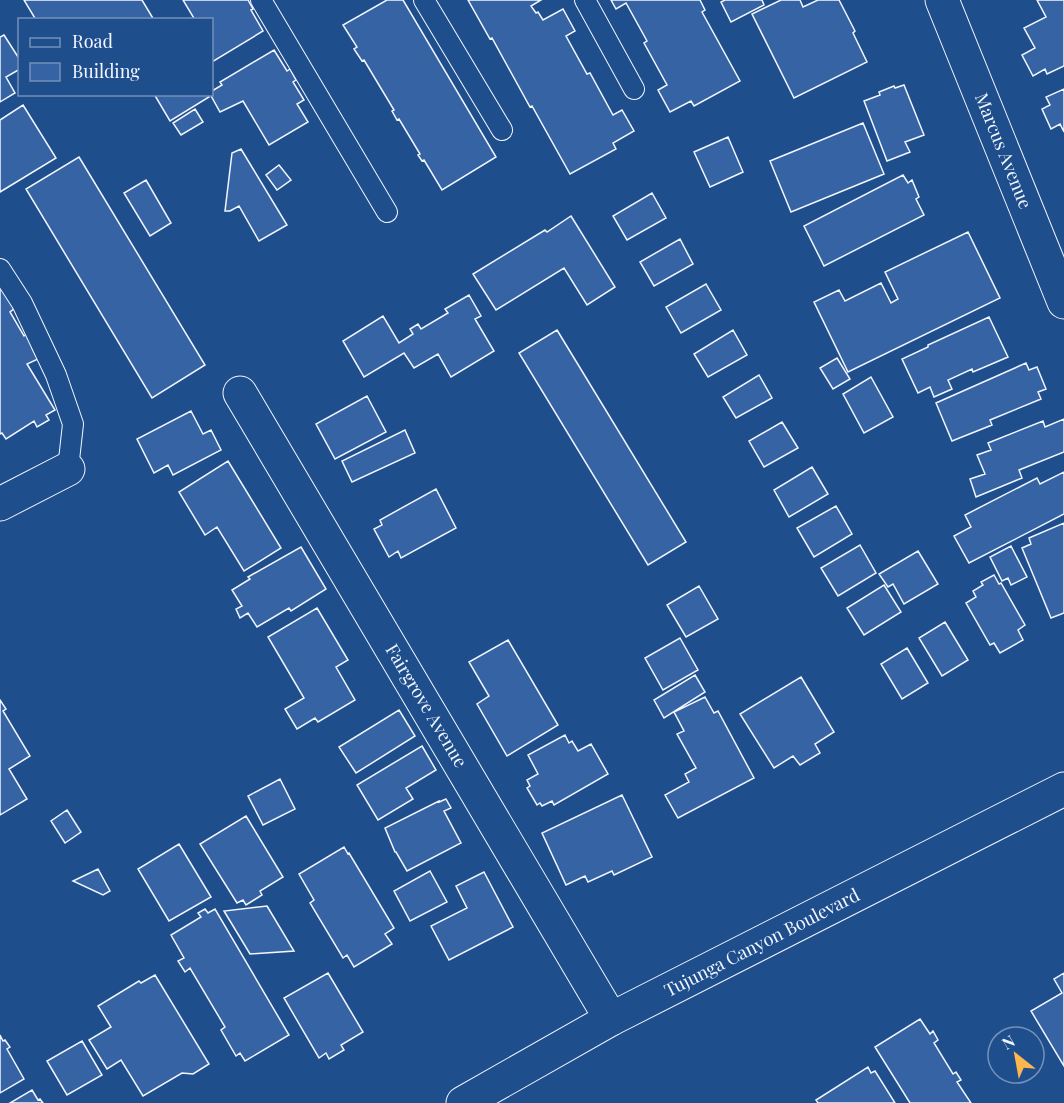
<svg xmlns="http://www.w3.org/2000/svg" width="1064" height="1103" font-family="'Playfair Display',serif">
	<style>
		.building { fill: #3563a3; stroke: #f2f6ff; stroke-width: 1.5 }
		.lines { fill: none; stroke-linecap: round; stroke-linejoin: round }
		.lane-casing { stroke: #f2f6ff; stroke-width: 22 }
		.street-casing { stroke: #f2f6ff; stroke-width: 35 }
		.secondary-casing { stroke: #f2f6ff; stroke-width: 35 }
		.lane { stroke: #1f4e8c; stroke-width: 20 }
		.street { stroke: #1f4e8c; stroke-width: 33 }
		.secondary { stroke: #1f4e8c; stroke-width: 33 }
		.labels { text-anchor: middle; stroke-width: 4.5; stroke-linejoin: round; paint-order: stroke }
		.street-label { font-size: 18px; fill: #f2f6ff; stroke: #1f4e8c }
	</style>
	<rect width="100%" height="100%" fill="#1f4e8c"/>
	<!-- building -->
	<path class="building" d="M24,0h118l12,20h-118z
		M183,0h65l5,9 -2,1 12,21 -51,31v-42h-17z
		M387,0h16l93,157 -54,33 -18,-30 -2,1 -4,-6 2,-1 -21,-35 -2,1 -5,-9 2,-1 -30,-50 -2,1 -8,-12 3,-2 -14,-22z
		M468,0h73l-10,6 5,7 2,-1 5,8 20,-11 12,22 -9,5 21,38 3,-1 23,42 9,-5 12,21 -21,12 3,6 -46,25 -38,-68 -2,1 -38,-69 -2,1z
		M611,0h89l5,10 -3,2 38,69 -46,25 -3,-5 -21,11 -12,-22 9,-5 -23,-42 3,-2 -21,-38 -10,6z
		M725,0h37l2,5 -33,17 -10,-20z
		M781,0h19l3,7 15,-7h21l16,31 -2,2 14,29 -73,36 -42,-84z
		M1037,0h27v66l-17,8 -2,-5 -12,7 -11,-21 13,-7 -11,-20 22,-11z
		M4,35l16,25v9l-14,8 9,16 -15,9v-65z
		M274,50l13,21 3,-2 6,11 -3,2 11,18 -7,4 11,18 -39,23 -26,-44 -23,11 -10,-18h2v-3l10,-6 -2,-3z
		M904,85l20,50 -19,7 5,10 -23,9 -23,-60 16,-6 -1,-3 15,-6 1,2z
		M1064,89v43l-4,-8 -9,5 -9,-20 8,-4 -4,-8z
		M154,94h53l2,3 -39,24z
		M23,105l33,53 -56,34v-72z
		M195,109l8,13 -22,13 -8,-12z
		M863,123l21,51 -93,38 -21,-51z
		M728,137l15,35 -33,15 -16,-35z
		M241,149l46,76 -28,16 -20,-35 -9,5h-5l7,-58z
		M79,157l126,208 -53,33 -126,-209z
		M279,165l12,15 -14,10 -11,-15z
		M903,175l5,8 4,-3 7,17 -3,2 8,16 -100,51 -20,-40z
		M146,180l25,43 -21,13 -26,-43z
		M652,193l14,25 -39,22 -14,-24z
		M571,216l44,71 -28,18 -23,-37 -68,42 -23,-36 72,-44 2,2z
		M968,232l32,66 -152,74 -34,-70 25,-12 6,11 36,-18 10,20 7,-4 -13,-27z
		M680,239l13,25 -39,22 -14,-24z
		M0,283l15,25 -5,4 14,24 4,-3 7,13 -3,2 6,11 -11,5 28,46 -9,5 3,5 -12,7 -3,-6 -28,18 -4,-6 -2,1z
		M706,284l15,26 -40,23 -15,-26z
		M469,295l12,21 -6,3 19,32 -43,26 -13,-23 -24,14 -10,-15 -40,24 -21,-36 40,-25 16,27 14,-9 -3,-5 8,-5 3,5 27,-16 -3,-4z
		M989,317l19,40 -35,15 -1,-3 -24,11 4,9 -18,8 -4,-10 -12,6 -16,-34 26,-12v-2z
		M557,330l129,212 -38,23 -129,-212z
		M733,330l14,25 -39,22 -14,-23z
		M837,358l13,21 -17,10 -13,-21z
		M1026,363l3,7 8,-3 9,22 -8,3 3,7 -51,21 2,5 -40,16 -16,-38z
		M759,375l13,23 -36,20 -13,-21z
		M871,377l22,40 -29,16 -21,-39z
		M367,396l19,36 -51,27 -19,-35z
		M191,411l12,23 8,-4 10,20 -48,25 -5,-10 -14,8 -17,-34z
		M1064,419v33l-45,18 3,8 -46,19 -6,-18 15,-5 -8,-19 14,-5 -3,-7 55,-22 2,6z
		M782,422l16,26 -34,19 -15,-26z
		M405,430l10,23 -63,29 -10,-21z
		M228,461l53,87 -37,23 -27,-44 -12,8 -26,-43z
		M812,467l16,27 -39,23 -15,-27z
		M1064,472v42l-95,49 -15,-27 17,-9 -6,-12 72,-37 3,6z
		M436,489l20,39 -55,30 -3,-7 -9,6 -15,-28 8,-4 -2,-5z
		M836,506l16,28 -38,23 -17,-29z
		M1064,523v90l-13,5 -29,-70 9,-4 -2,-6z
		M860,545l16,28 -38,23 -17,-28z
		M1011,546l16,31 -16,8 -3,-7 -6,3 -12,-24z
		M301,547l25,42 -35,22 -2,-3 -32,19 -9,-14 -8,5 -4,-9 6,-3 -10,-16 18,-11 -2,-2z
		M918,551l20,33 -34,20 -11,-20 -5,3 -9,-13z
		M994,575l5,9 2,-1 24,42 -7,5 5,10 -23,13 -6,-10 -4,2 -24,-42 10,-6 -3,-6 10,-6 -2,-3z
		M884,585l17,27 -37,23 -17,-27z
		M699,586l19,33 -32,18 -19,-32z
		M317,608l31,52 -12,7 19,33 -37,22 -3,-4 -18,11 -12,-20 19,-11 -36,-61z
		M945,622l23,38 -26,16 -23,-38z
		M680,638l18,32 -35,20 -18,-32z
		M508,640l50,85 -51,31 -30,-52 12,-8 -20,-34z
		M907,648l21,35 -26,16 -21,-35z
		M695,675l10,17 -41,26 -10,-18z
		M801,677l33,55 -19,12 5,9 -20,12 -7,-9 -19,12 -34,-54z
		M705,697l9,16 4,-2 36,67 -76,40 -13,-23 24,-13 -4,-8 11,-6 -19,-34 7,-3 -10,-19z
		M0,700l6,9 -3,2 27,45 -21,13 18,30 -27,16z
		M399,710l16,26 -59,37 -17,-26z
		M565,735l4,8 3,-2 6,10 13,-7 17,30 -54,31 -2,-4 -10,5 -2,-3 -3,2 -10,-17 3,-2 -3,-6 11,-6 -10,-19z
		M422,746l14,24 -30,18 7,11 -35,21 -21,-35z
		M280,779l15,30 -32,16 -15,-29z
		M622,795l30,62 -38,18 -2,-4 -24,11 -3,-6 -19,9 -24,-52z
		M446,799l5,9 -7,3 17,32 -54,28 -11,-19h-1l-10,-24 54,-27v1z
		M67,810l14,22 -16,11 -14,-22z
		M246,816l37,61 -23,14 2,4 -16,10 -3,-5 -6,3 -37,-59z
		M179,844l32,53 -42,24 -31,-52z
		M344,847l4,7 1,-1 45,75 -9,6 7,10 -38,23 -7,-12 -4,3 -33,-55 4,-3 -15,-26z
		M98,869l12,22 -7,4 -30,-14z
		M430,871l17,31 -37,19 -16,-30z
		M484,872l29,55 -64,33 -18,-34 36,-18 -11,-22z
		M267,906l27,45 -44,3 -26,-43z
		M205,909l3,4 7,-4 74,126 -44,26 -5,-8 -4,3 -15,-26 4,-3 -35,-59 -5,4 -7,-11 6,-3 -13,-23 30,-18 -3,-4z
		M328,973l35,59 -22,13 3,5 -15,9 -3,-6 -7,5 -35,-60z
		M1064,973v93l-33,-55 31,-18 -8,-14z
		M155,975l54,89 -16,10 -11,-1 -39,23 -22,-36 -14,9 -18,-29 22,-13 -13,-21 41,-25 2,2z
		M920,1019l10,15 3,-3 5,9 -4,3 19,31 3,-2 5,8 -4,2 14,21h-61l-35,-56z
		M0,1035l3,6 2,-1 5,7 -3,2 17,30 -24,14z
		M82,1041l20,34 -35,20 -20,-34z
		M868,1067l3,6 4,-2 20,32h-77l-2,-3z
		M32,1090l6,10 2,-1 3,4h-33z"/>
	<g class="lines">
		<defs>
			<path id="lane" d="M261,0l126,212
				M424,0l78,130
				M585,0l49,89
				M0,269l22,34 34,72 17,49 -5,45"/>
			<path id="street" d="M942,0l122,302
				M240,393l371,626
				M0,504l68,-35"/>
			<path id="secondary" d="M463,1103l148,-84 453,-230"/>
		</defs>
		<!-- lane casing -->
		<use href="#lane" class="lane-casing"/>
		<!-- street casing -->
		<use href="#street" class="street-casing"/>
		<!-- secondary casing -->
		<use href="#secondary" class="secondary-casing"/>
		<!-- lane -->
		<use href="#lane" class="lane"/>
		<!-- street -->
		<use href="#street" class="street"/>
		<!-- secondary -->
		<use href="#secondary" class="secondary"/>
	</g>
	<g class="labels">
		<!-- street labels -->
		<g class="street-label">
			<text transform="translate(1003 151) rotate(68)" y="6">Marcus Avenue</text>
			<text transform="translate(426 706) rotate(59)" y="6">Fairgrove Avenue</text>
			<text transform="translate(762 943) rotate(-27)" y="6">Tujunga Canyon Boulevard</text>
		</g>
	</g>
	<!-- legend -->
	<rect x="18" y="18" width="195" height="78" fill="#1f4e8c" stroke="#7391ba" stroke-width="1.5"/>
	<rect x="30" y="38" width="30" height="9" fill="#1f4e8c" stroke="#7391ba" stroke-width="1.5"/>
	<text x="72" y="48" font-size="18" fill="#f2f6ff">Road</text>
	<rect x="30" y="63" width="30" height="18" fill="#3563a3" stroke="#7391ba" stroke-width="1.5"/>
	<text x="72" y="78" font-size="18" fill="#f2f6ff">Building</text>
	<!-- north arrow -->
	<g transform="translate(1016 1055) rotate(329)"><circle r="28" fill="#1f4e8c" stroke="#7391ba" stroke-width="1.5"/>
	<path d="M0-4.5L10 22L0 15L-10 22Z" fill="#ffb74d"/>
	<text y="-9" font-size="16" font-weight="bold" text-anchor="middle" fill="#f2f6ff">N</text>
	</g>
</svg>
